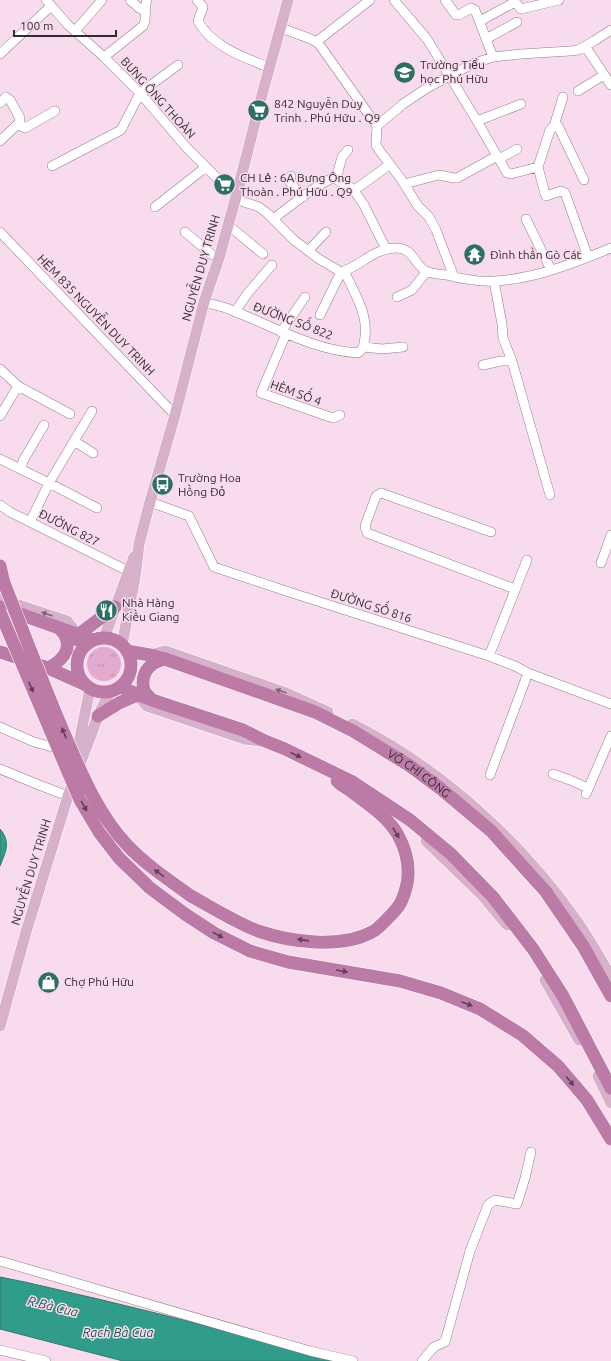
<svg xmlns="http://www.w3.org/2000/svg" width="611" height="1361" font-family="Ubuntu,sans-serif">
	<style>
		.grass { fill: url(#grass-tufts) }
		.water { fill: #309c89; stroke: #327a6f }
		.lines { fill: none; stroke-linecap: round; stroke-linejoin: round }
		.minor-casing { stroke: #947b8b; stroke-width: 10 }
		.major-casing { stroke: #fff; stroke-width: 12 }
		.highway-casing { stroke: #fff; stroke-width: 14 }
		.minor { stroke: #fff; stroke-width: 9 }
		.major { stroke: #d7b0ca; stroke-width: 11 }
		.highway { stroke: #bc7ba7; stroke-width: 13 }
		.highway-bridge-casing { stroke: #fff; stroke-width: 14; stroke-linecap: butt }
		.highway-bridge { stroke: #bc7ba7; stroke-width: 13 }
		.oneway { fill: #7e6776 }
		.oneway2 { fill: #5e4355 }
		.labels { text-anchor: middle; stroke-width: 3; stroke-linejoin: round; paint-order: stroke }
		.poi-label { font-size: 12px; fill: #362b32; stroke: #f8dcee; text-anchor: start }
		.street-label { font-size: 12px; fill: #362b32; stroke: #f8dcee }
		.water-label { font-size: 13px; font-style: italic; fill: #20594e; stroke: #f8dcee }
	</style>
	<defs>
		<pattern id="grass-tufts" width="24" height="20" patternUnits="userSpaceOnUse"><rect width="24" height="20" fill="#e2abcf"/><path d="M3 7l-1-3M5 7V3M7 7l1-3M15 17l-1-3M17 17v-4M19 17l1-3" fill="none" stroke="#c293b2"/></pattern>
	</defs>
	<rect width="100%" height="100%" fill="#f8dcee"/>
	<!-- grass -->
	<path class="grass" d="M87 664a17 17 0 1 1 34 0a17 17 0 1 1-34 0Z"/>
	<!-- water -->
	<path class="water" d="M0,829c11,13 6,22 0,37z
		M0,1277c33,6 66,15 98,22 80,19 160,40 239,62h-214l-123,-32z"/>
	<g class="lines">
		<defs>
			<path id="minor" d="M46,0l22,25 36,32 36,36 46,54 37,37 14,9
				M130,0l9,8 6,3
				M197,0l6,7 -5,14c14,26 46,36 72,47
				M394,0l33,39 50,82 30,52 4,1 27,-7
				M445,0l11,15h3l12,-7 4,2 18,47
				M480,21l35,-19 6,7 38,-9
				M281,28l30,11 8,5 58,82
				M75,31l27,-31
				M486,39l31,-17
				M316,42l54,-42
				M585,46l26,39
				M0,54l51,-48
				M104,57l39,-31c5,-8 0,-17 4,-26
				M578,91l26,-16
				M0,103l6,-6 4,3 10,18 -1,5 -19,18
				M477,121l44,-17
				M19,123l4,4 2,1 30,-17
				M377,126l26,-22 24,-16 45,-24 21,-7 28,-3 49,-3 8,-1 16,-9 17,-11
				M377,126l-1,19 3,5 22,29 17,27 11,11 7,13 18,47
				M554,126l9,-29
				M499,159l18,-10
				M52,166l69,-36 19,-37 38,-28
				M291,176l-2,5 14,16
				M336,179l6,-22 6,-7
				M584,180l-25,-52 -1,-2h-4l-4,4 -12,37 7,27 1,2 15,-5 4,2 23,64
				M404,184l35,-9 15,3h3l40,-22
				M353,189l11,16 22,44
				M235,199l24,8 8,6 27,27 25,19 22,13c20,-6 33,-24 55,-24 19,0 18,19 32,24 6,2 13,2 18,3 16,4 32,7 48,6 41,-2 80,-18 117,-33
				M155,207l51,-40
				M273,219l37,-28 22,-13 4,1 17,10h3l33,-24
				M526,219l25,51
				M228,225l35,29
				M0,232l175,183
				M185,232l26,22 8,4
				M308,251l18,-19
				M494,281l8,43 1,14 9,23 38,134
				M397,297l15,-7 15,-19
				M204,302c9,3 18,4 27,8 42,16 81,40 127,43 6,-4 6,-9 7,-16 3,-24 -11,-45 -21,-66
				M235,312l12,-18 25,-29
				M320,315l21,-43
				M281,332l24,-35
				M286,334l-25,59 66,23 6,2 7,-3
				M364,347l18,2 21,-2
				M483,365l18,-4h11
				M0,369l18,17 52,28
				M0,416l18,-30
				M74,441l19,12
				M0,459l49,24 48,25
				M21,469l2,-8 21,-36
				M150,502l39,14 25,51 78,26 197,63 26,10 13,7 83,31
				M0,505l10,7 118,59
				M30,522l19,-39 43,-72
				M491,532l-110,-39 -5,3 -11,30 2,7 148,56
				M601,563l10,-28
				M489,656l38,-96
				M0,727l34,15 26,7
				M0,769l39,16 29,11
				M553,774l17,6 18,8
				M490,775l38,-102
				M586,794l25,-58
				M0,1261l310,90 43,10
				M0,1350l46,11
				M422,1361l12,-14 11,-5 25,-91 18,-46 7,-5 22,4 8,-26 6,-26"/>
			<path id="major" d="M0,599l67,22 11,14
				M104,638l30,-81
				M122,645l13,-68 4,-33 11,-42 25,-87 29,-113 15,-44 18,-65 26,-102 25,-91
				M150,655l15,-4 121,42 42,19
				M137,695l10,11 98,33 15,2
				M352,724c89,45 164,113 222,193 14,19 25,40 37,60
				M75,762l15,-73
				M426,841l55,53 26,31
				M545,980l34,60
				M0,1026l26,-94 42,-136 30,-80 12,-24
				M598,1076l13,27"/>
			<g id="highway">
				<path d="M0,607l93,33"/>
				<circle cx="104" cy="665" r="27"/>
				<path d="M77,640l1,-5 37,-28"/>
				<path id="s1" d="M127,651l23,4 15,4 150,53 38,19 57,35 31,23 50,42 55,61 37,54 28,50"/>
				<path d="M0,652l48,16 36,16"/>
				<path d="M48,668c18,-9 27,-24 11,-40"/>
				<path d="M120,687l32,13 91,30 22,11 20,8 66,32 59,39 41,34 42,43 40,52 30,47 48,92"/>
				<path d="M152,700l-8,-9c-4,-17 4,-28 21,-32"/>
				<path d="M98,716l21,-13 18,-8"/>
				<path d="M191,896c22,12 44,26 67,35 32,11 83,18 114,1 6,-3 12,-10 18,-16 4,-4 8,-8 11,-14 11,-23 9,-45 -3,-67 -10,-18 -30,-31 -46,-43 -5,-4 -11,-6 -15,-11"/>
				<path d="M185,914l29,19 36,18 38,11 112,19 41,12 39,16 42,26 36,31 29,34 24,39"/>
			</g>
		</defs>
		<!-- minor casing -->
		<use href="#minor" class="minor-casing"/>
		<!-- major casing -->
		<use href="#major" class="major-casing"/>
		<!-- highway casing -->
		<use href="#highway" class="highway-casing"/>
		<!-- minor -->
		<use href="#minor" class="minor"/>
		<!-- major -->
		<use href="#major" class="major"/>
		<!-- highway -->
		<use href="#highway" class="highway"/>
		<defs>
			<path id="highway-bridge" d="M0,566l4,17c21,53 41,106 63,157 16,37 32,75 60,105 19,20 42,35 64,51
				M0,612l80,188 19,32 20,26 31,30 35,26"/>
		</defs>
		<!-- highway-bridge casing -->
		<use href="#highway-bridge" class="highway-bridge-casing"/>
		<!-- highway-bridge -->
		<use href="#highway-bridge" class="highway-bridge"/>
	</g>
	<!-- one-way arrows -->
	<defs><path id="oneway-solid" d="M-6-.8H1V-3.2L6.5 0L1 3.2V.8H-6Z"/></defs>
	<g class="oneway">
		<use href="#oneway-solid" transform="translate(47 614) rotate(-161)"/>
		<use href="#oneway-solid" transform="translate(281 691) rotate(-161)"/>
	</g>
	<g class="oneway2">
		<use href="#oneway-solid" transform="translate(31 687) rotate(67)"/>
		<use href="#oneway-solid" transform="translate(64 733) rotate(-114)"/>
		<use href="#oneway-solid" transform="translate(296 755) rotate(25)"/>
		<use href="#oneway-solid" transform="translate(84 806) rotate(60)"/>
		<use href="#oneway-solid" transform="translate(396 833) rotate(58)"/>
		<use href="#oneway-solid" transform="translate(159 873) rotate(-144)"/>
		<use href="#oneway-solid" transform="translate(218 935) rotate(28)"/>
		<use href="#oneway-solid" transform="translate(303 940) rotate(-172)"/>
		<use href="#oneway-solid" transform="translate(342 971) rotate(10)"/>
		<use href="#oneway-solid" transform="translate(467 1004) rotate(21)"/>
		<use href="#oneway-solid" transform="translate(570 1081) rotate(50)"/>
	</g>
	<!-- icons -->
	<defs>
		<symbol id="school-disc" viewBox="-11 -11 22 22"><circle r="9.5" fill="#2b7062" stroke="#f8dcee"/><path d="M0-5L7-2L0 1L-7-2ZM-4 1L0 2.5L4 1V4Q0 6-4 4Z" fill="#fff"/></symbol>
		<symbol id="supermarket-disc" viewBox="-11 -11 22 22"><circle r="9.5" fill="#2b7062" stroke="#f8dcee"/><path d="M-6-5.5h2.5l.6 2H6L4.5 2H-2.5L-4.4-4H-6ZM-1.5 3.2a1.3 1.3 0 1 0 .1 0ZM3 3.2a1.3 1.3 0 1 0 .1 0Z" fill="#fff"/></symbol>
		<symbol id="temple-disc" viewBox="-11 -11 22 22"><circle r="9.5" fill="#2b7062" stroke="#f8dcee"/><path d="M0-6L5-2H3V0L6.5 2.5H4V6H1.5V3h-3V6H-4V2.5H-6.5L-3 0V-2H-5Z" fill="#fff"/></symbol>
		<symbol id="bus-disc" viewBox="-11 -11 22 22"><circle r="9.5" fill="#2b7062" stroke="#f8dcee"/><path d="M-5-6H5V4H4V6H2V4H-2V6H-4V4H-5ZM-3.5-4V0h7V-4ZM-3.5 1.2v1.5H-2V1.2ZM2 1.2v1.5H3.5V1.2Z" fill="#fff"/></symbol>
		<symbol id="restaurant-disc" viewBox="-11 -11 22 22"><circle r="9.5" fill="#2b7062" stroke="#f8dcee"/><path d="M-5-6h1v4h1v-4h1v4h1v-4h1v5L-1.5 .5V6h-2V.5L-5-1ZM5-6V6H3V1.5H1.5Q1.5-4 5-6Z" fill="#fff"/></symbol>
		<symbol id="shop-disc" viewBox="-11 -11 22 22"><circle r="9.5" fill="#2b7062" stroke="#f8dcee"/><path d="M-5-2.5h2.3a2.7 3.5 0 0 1 5.4 0H5L5.5 6h-11ZM-1.5-2.5h3a1.5 2.3 0 0 0-3 0Z" fill="#fff"/></symbol>
	</defs>
	<g fill-rule="evenodd">
		<use href="#school-disc" x="392" y="60" width="25" height="25"/>
		<use href="#supermarket-disc" x="246" y="98" width="25" height="25"/>
		<use href="#supermarket-disc" x="212" y="172" width="25" height="25"/>
		<use href="#temple-disc" x="462" y="242" width="25" height="25"/>
		<use href="#bus-disc" x="150" y="472" width="25" height="25"/>
		<use href="#restaurant-disc" x="94" y="598" width="25" height="25"/>
		<use href="#shop-disc" x="36" y="970" width="25" height="25"/>
	</g>
	<g class="labels">
		<!-- poi labels -->
		<g class="poi-label">
			<text x="420" y="69">Trường Tiểu<tspan x="420" dy="14">học Phú Hữu</tspan></text>
			<text x="274" y="108">842 Nguyễn Duy<tspan x="274" dy="14">Trinh . Phú Hữu . Q9</tspan></text>
			<text x="240" y="182">CH Lẻ : 6A Bưng Ông<tspan x="240" dy="14">Thoàn . Phú Hữu . Q9</tspan></text>
			<text x="490" y="259">Đình thần Gò Cát</text>
			<text x="178" y="482">Trường Hoa<tspan x="178" dy="14">Hồng Đỏ</tspan></text>
			<text x="122" y="607">Nhà Hàng<tspan x="122" dy="14">Kiều Giang</tspan></text>
			<text x="64" y="986">Chợ Phú Hữu</text>
		</g>
		<!-- street labels -->
		<g class="street-label">
			<text transform="translate(158 98) rotate(48)" y="4">BƯNG ÔNG THOÀN</text>
			<text transform="translate(201 268) rotate(-74)" y="4">NGUYỄN DUY TRINH</text>
			<text transform="translate(96 315) rotate(46)" y="4">HẺM 835 NGUYỄN DUY TRINH</text>
			<text transform="translate(293 321) rotate(21)" y="4">ĐƯỜNG SỐ 822</text>
			<text transform="translate(296 393) rotate(20)" y="4">HÈM SỐ 4</text>
			<text transform="translate(69 528) rotate(27)" y="4">ĐƯỜNG 827</text>
			<text transform="translate(371 606) rotate(18)" y="4">ĐƯỜNG SỐ 816</text>
			<text dy="4" stroke="none"><textPath href="#s1" startOffset="319">VÕ CHÍ CÔNG</textPath></text>
			<text transform="translate(31 872) rotate(-73)" y="4">NGUYỄN DUY TRINH</text>
		</g>
		<!-- water labels -->
		<g class="water-label">
			<text transform="translate(53 1306) rotate(14)" y="5">R.Bà Cua</text>
			<text x="118" y="1337">Rạch Bà Cua</text>
		</g>
	</g>
	<!-- scale -->
	<path d="M14 30v6h102v-6" fill="none" stroke="#362b32" stroke-width="2"/>
	<text x="20" y="30" font-size="12" fill="#362b32" stroke="#f8dcee" stroke-width="3" paint-order="stroke">100 m</text>
</svg>
